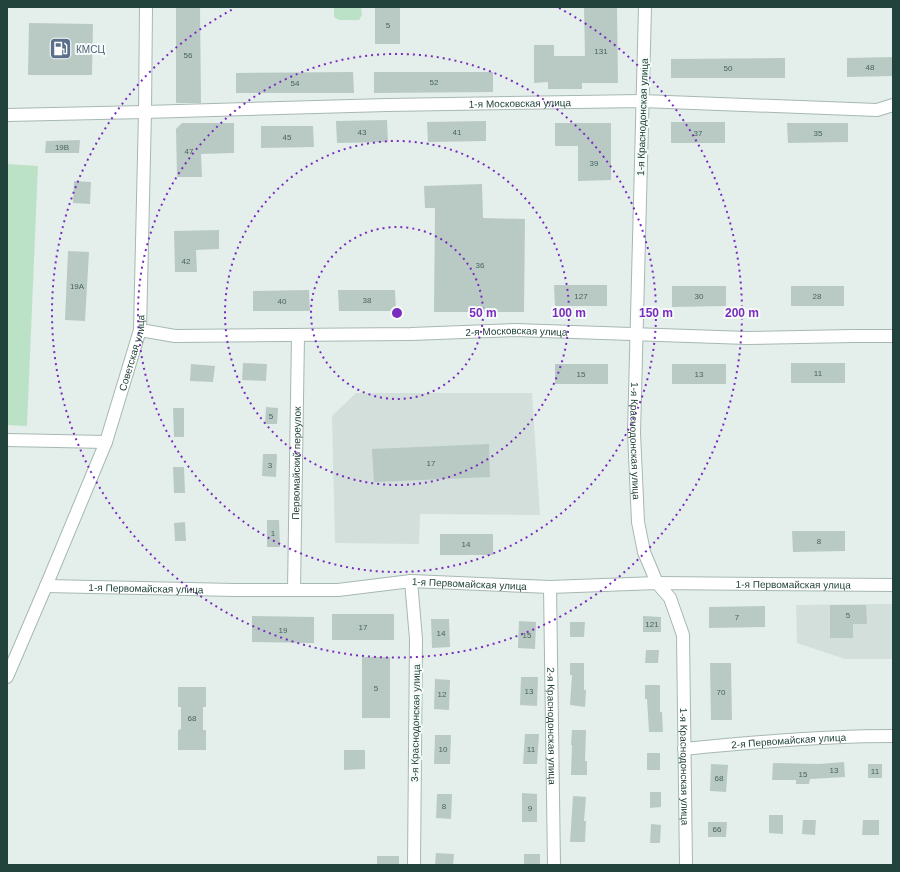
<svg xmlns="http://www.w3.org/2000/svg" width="900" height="872" font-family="Helvetica,sans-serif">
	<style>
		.built { fill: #d2dfda }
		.green { fill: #bbe2c7 }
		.building { fill: #b9cac4 }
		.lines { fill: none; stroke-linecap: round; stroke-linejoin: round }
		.minor-casing { stroke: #a6b8b3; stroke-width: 14 }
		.minor { stroke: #fff; stroke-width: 12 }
		.ring { fill: none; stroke: #7b2cbf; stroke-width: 2; stroke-dasharray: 2 4 }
		.labels { text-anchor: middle; stroke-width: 4; stroke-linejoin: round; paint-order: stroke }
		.number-label { font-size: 8px; fill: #47655d }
		.service-label { font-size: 10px; fill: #4e5e75; stroke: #f5fbf8; text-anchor: start }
		.street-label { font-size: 10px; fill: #21433b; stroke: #f5fbf8 }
		.centre { fill: #7b2cbf; stroke: #f5fbf8; stroke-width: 2 }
		.ring-label { font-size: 12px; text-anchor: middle; font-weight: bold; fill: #7b2cbf; stroke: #f5fbf8; stroke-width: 4; stroke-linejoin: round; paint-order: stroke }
	</style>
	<rect width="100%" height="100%" fill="#e4efeb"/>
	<!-- built -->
	<path class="built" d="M356,393h176l8,122 -120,-1 -1,30 -84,-1 -3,-127z
		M893,604v55h-48l-48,-16 -1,-38z"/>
	<!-- green -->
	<path class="green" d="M334,7h27l1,8 -3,5h-20l-5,-3z
		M7,164l31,2 -11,260 -20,-1z"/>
	<!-- building -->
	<path class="building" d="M176,7h24l1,96h-25z
		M375,7h25v37h-25z
		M584,7h33l1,76h-36v6h-34v-7l-14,1v-38h20v11h31z
		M29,23l64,1 -1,51h-64z
		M893,57v19l-46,1v-19z
		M785,58v20h-114v-19z
		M353,72l1,21h-118v-20z
		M374,72h119v20l-119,1z
		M387,120l1,22 -51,1 -1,-22z
		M486,121v20l-58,1 -1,-20z
		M671,122h54v21h-54z
		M182,123h52v30l-33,1 1,23h-25l-1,-48z
		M555,123h56v57l-33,1v-35h-23z
		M787,123h61v19l-60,1z
		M261,126h52l1,21 -53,1z
		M80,140l-1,13h-34l1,-12z
		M74,181l17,1 -1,22 -17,-1z
		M482,184l1,34 42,1 -1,93h-90l1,-104h-10l-1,-22z
		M219,230v19l-23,1 1,22h-22l-1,-41z
		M68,251l21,1 -4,69 -20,-1z
		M554,285h53v21h-52z
		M672,286h54v20l-54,1z
		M791,286h53v20h-53z
		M309,290l1,21h-57v-20z
		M338,290h57l1,21h-57z
		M243,363l24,1 -1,17 -24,-1z
		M791,363h54v20h-54z
		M191,364l24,2 -2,16 -23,-1z
		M555,364h53v20h-53z
		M672,364h54v20h-54z
		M266,407l12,1 -1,16h-12z
		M173,408h11v29h-10z
		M489,444l1,33 -116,5 -2,-33z
		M263,454h14l-1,23 -14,-1z
		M173,467h11l1,26h-11z
		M267,520h12l1,27h-13z
		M185,522l1,19h-11l-1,-18z
		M792,531h53v20l-52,1z
		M440,534h53v21h-53z
		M830,605h36l1,19h-14v14h-23z
		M765,606v21l-56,1v-21z
		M332,614h62v26h-62z
		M252,616l62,1v26l-62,-1z
		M643,616l18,1v15h-18z
		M431,619h18l1,28 -18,1z
		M519,621l17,1 -1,27 -17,-1z
		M570,622h15l-1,15h-14z
		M646,650h13l-1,13h-13z
		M362,657h28v61h-28z
		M570,663h14v27h2l-1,17 -15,-2 2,-30h-2z
		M710,663h21l1,57h-21z
		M521,677h17l-1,29 -17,-1z
		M435,679l15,1 -1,30 -15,-1z
		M645,685h15v27h2l1,20h-14l-2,-33h-2z
		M178,687h28v20h-3v23h3v20h-28v-20l3,-1v-22h-3z
		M572,730h14l-1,31h2v14h-16l1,-30h-1z
		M525,734h14l-2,30h-14z
		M435,735h16l-1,29h-16z
		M344,750h21v19l-21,1z
		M647,753h13v17h-13z
		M844,762l1,15 -35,2 -1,5h-13v-4h-24l1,-17 46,1z
		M711,764l17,1 -2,27 -16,-1z
		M868,764h14v14h-14z
		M650,792h11v15l-11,1z
		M522,793l15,1v28h-15z
		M437,794h15l-1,25 -15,-1z
		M573,796l13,1 -2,24h2l-1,21h-15z
		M769,815h14v19l-14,-1z
		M803,820h13l-1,15 -13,-1z
		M863,820h16v15h-17z
		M708,822h19l-1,15h-18z
		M651,824l10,1 -1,18h-10z
		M436,853l18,1 -1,11h-18z
		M524,854h16v11h-16z
		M377,856h22v9h-22z"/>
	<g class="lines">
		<defs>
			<g id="minor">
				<path id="s1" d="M645,7l-11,426 4,89 6,30 13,31 13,15 13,37 3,230"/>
				<path id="s2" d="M7,115l138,-3 242,-7 255,-4 235,9 16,-5"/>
				<path id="s3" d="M140,330l35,6 236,-2 104,-4 232,8 106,-2h40"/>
				<path d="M7,440l99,2"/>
				<path d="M411,581l5,58 -2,226"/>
				<path id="s4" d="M46,586l189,4h103l73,-9 139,6 107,-4 236,2"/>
				<path id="s5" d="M550,587l4,278"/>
				<path id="s6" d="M294,590l4,-254"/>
				<path id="s7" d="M7,677l42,-98 57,-137 34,-112 5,-218 1,-105"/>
				<path id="s8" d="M684,749c69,-7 139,-13 209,-13"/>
			</g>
		</defs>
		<!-- minor casing -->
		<use href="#minor" class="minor-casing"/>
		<!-- minor -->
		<use href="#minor" class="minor"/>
	</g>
	<!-- distance rings -->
	<g class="ring">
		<circle cx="397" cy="313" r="86"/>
		<circle cx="397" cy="313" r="172"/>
		<circle cx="397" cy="313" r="259"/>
		<path d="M559 8A345 345 0 1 1 235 8"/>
	</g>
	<!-- icons -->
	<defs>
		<symbol id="fuel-square" viewBox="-11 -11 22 22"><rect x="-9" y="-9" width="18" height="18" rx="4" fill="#5c6f8a" stroke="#f5fbf8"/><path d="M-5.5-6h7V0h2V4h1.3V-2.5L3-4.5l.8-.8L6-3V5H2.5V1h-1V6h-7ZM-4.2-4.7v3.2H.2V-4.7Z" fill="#fff"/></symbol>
	</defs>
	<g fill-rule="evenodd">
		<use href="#fuel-square" x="48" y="36" width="25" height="25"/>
	</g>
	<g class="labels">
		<!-- number labels -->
		<g class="number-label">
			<text x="388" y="28">5</text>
			<text x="601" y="54">131</text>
			<text x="188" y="58">56</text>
			<text x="870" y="70">48</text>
			<text x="728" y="71">50</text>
			<text x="434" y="85">52</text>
			<text x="295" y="86">54</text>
			<text x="362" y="135">43</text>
			<text x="457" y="135">41</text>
			<text x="698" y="136">37</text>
			<text x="818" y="136">35</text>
			<text x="287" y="140">45</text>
			<text x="62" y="150">19В</text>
			<text x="189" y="154">47</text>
			<text x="594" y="166">39</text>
			<text x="186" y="264">42</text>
			<text x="480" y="268">36</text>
			<text x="77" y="289">19А</text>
			<text x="581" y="299">127</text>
			<text x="699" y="299">30</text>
			<text x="817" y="299">28</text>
			<text x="367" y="303">38</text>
			<text x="282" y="304">40</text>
			<text x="818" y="376">11</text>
			<text x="581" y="377">15</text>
			<text x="699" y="377">13</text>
			<text x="271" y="419">5</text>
			<text x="431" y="466">17</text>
			<text x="270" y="468">3</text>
			<text x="273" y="536">1</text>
			<text x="819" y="544">8</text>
			<text x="466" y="547">14</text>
			<text x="848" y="618">5</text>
			<text x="737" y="620">7</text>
			<text x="652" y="627">121</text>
			<text x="363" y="630">17</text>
			<text x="283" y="633">19</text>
			<text x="441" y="636">14</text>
			<text x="527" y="638">15</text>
			<text x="376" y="691">5</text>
			<text x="529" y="694">13</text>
			<text x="721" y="695">70</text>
			<text x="442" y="697">12</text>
			<text x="192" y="721">68</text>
			<text x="443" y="752">10</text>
			<text x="531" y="752">11</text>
			<text x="834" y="773">13</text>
			<text x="875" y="774">11</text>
			<text x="803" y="777">15</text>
			<text x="719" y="781">68</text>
			<text x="444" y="809">8</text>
			<text x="530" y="811">9</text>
			<text x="717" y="832">66</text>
		</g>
		<!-- service labels -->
		<g class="service-label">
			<text x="76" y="53">КМСЦ</text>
		</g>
		<!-- street labels -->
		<g class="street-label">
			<text dy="4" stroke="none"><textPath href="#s2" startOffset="513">1-я Московская улица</textPath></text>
			<text transform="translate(642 117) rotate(-88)" y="4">1-я Краснодонская улица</text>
			<text dy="4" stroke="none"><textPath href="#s3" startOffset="377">2-я Московская улица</textPath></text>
			<text dy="4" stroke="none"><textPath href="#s7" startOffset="348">Советская улица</textPath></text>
			<text dy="4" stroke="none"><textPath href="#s1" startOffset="434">1-я Краснодонская улица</textPath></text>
			<text dy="4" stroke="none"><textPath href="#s6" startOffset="127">Первомайский переулок</textPath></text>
			<text dy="4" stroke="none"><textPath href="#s4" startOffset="424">1-я Первомайская улица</textPath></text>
			<text dy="4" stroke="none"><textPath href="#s4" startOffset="748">1-я Первомайская улица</textPath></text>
			<text dy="4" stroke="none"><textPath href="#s4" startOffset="100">1-я Первомайская улица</textPath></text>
			<text transform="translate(415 723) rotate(-89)" y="4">3-я Краснодонская улица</text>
			<text dy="4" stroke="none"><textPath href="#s5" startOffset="139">2-я Краснодонская улица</textPath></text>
			<text dy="4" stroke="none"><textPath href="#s8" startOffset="105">2-я Первомайская улица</textPath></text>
			<text dy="4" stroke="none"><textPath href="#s1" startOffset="770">1-я Краснодонская улица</textPath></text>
		</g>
	</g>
	<circle cx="397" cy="313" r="6" class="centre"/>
	<g class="ring-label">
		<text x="483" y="317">50 m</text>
		<text x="569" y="317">100 m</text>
		<text x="656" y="317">150 m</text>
		<text x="742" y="317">200 m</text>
	</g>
	<!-- border -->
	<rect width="900" height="872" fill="none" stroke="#21433b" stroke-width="16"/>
</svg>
